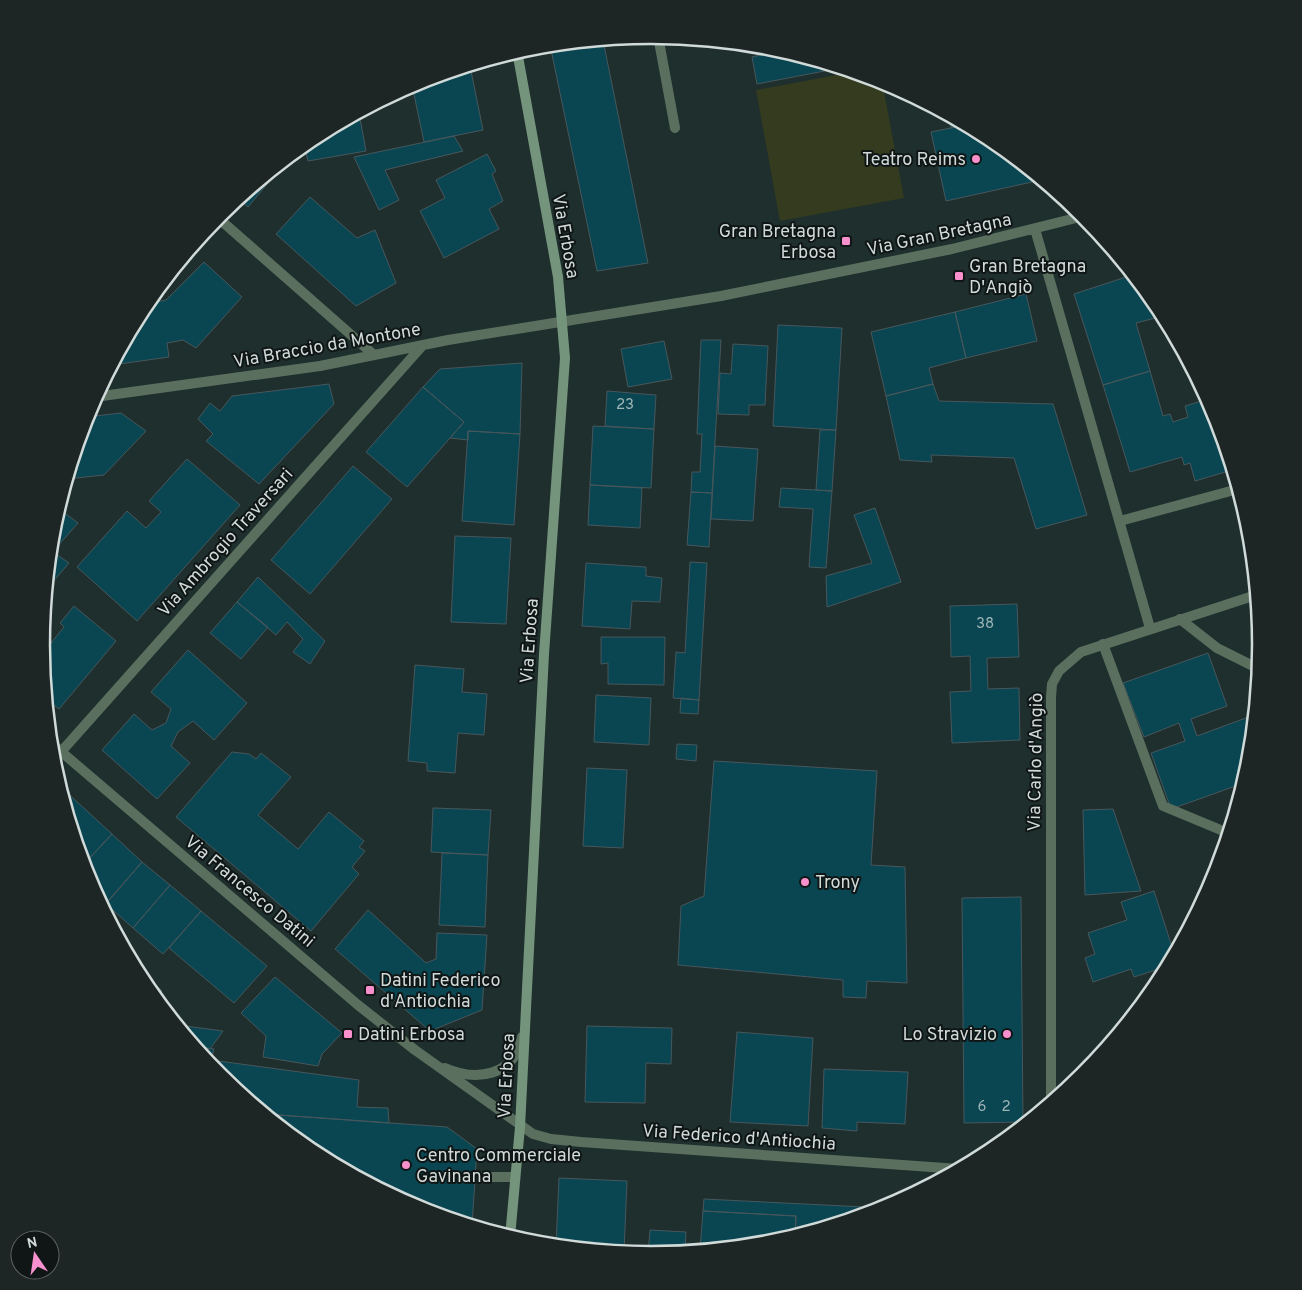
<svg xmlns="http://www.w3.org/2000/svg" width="1302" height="1290" font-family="Overpass,sans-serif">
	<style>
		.grass { fill: #343b1f }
		.building { fill: #0a4552; stroke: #47575c }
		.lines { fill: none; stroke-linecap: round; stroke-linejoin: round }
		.service { stroke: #5b6f5f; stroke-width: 10 }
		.minor { stroke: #5b6f5f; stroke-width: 10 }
		.secondary { stroke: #74947c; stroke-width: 10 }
		.poi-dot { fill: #f790cd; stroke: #0f1615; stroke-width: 2 }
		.labels { text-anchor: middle; stroke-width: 4; stroke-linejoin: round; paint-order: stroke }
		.number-label { font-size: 15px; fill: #9eb5b6 }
		.poi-label { font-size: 18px; fill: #d0dad8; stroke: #0f1615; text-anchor: start }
		.street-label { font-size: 18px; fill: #d0dad8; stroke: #0f1615 }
		.rim { fill: none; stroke: #d0dad8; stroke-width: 2.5 }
	</style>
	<rect width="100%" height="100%" fill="#1f2f2d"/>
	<!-- grass -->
	<path class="grass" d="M853,72l29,9 22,117 -124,23 -24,-131z"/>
	<!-- building -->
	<path class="building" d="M603,40l45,223 -51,8 -47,-226z
		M762,46l8,1 70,21 -83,16 -5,-27 12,-3z
		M470,66l13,64 -59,12 -12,-57z
		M359,113l7,38 -58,10 -4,-17z
		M949,116l17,9 -15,3z
		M966,125l24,13 51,42 -95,21 -15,-69z
		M454,136l9,15 -78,19 14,30 -20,10 -25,-53z
		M487,154l9,17 -4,3 11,27 -14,8 10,20 -55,29 -24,-47 25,-13 -9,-18z
		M281,164l2,1 -35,42 -10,-9z
		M310,197l47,41 18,-8 21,53 -40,23 -80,-72z
		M204,262l38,35 -46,51 -13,-8 -16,3 2,14 -57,8 34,-61 20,-4z
		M1132,275l31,41 -27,7 14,48 -47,14 -29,-91z
		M1026,294l11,47 -71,17 -11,-46z
		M955,312l11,46 -37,10 4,16 -47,12 -15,-64z
		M778,325l64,3 -6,102 -63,-4z
		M701,340h20l-9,153 -21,-1 1,-20h8l2,-38h-5z
		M664,341l8,38 -44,8 -7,-38z
		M733,344l35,2 -3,59h-16v10l-31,-1 2,-41 11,1z
		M522,363l-2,71 -52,-3v9l-18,-2 14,-16 -41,-35 17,-18z
		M1150,371l13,45 7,-2 3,8 15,-5 -3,-11 23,-7 7,13 17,58 -37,11 -5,-18 -6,2 -2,-8 -52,15 -27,-87z
		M329,384l5,20 -75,80 -53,-43 7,-7 -15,-15 12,-16 10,8 12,-15z
		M933,384l6,17 114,3 34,111 -51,14 -22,-71 -83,-3 1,7 -32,-2 -14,-64z
		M423,387l41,35 -57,65 -41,-35z
		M607,391l49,4 -2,34 -49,-3z
		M121,413l25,18 -42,44 -37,4 19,-62z
		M593,426l61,3 -3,59 -61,-3z
		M820,430h16l-4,61 -16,-1z
		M468,431l52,3 -6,91 -52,-4z
		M715,446l43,3 -5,72 -42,-2z
		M187,459l53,46 -103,116 -60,-54 50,-56 19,17 15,-16 -12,-11z
		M353,466l39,33 -82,95 -39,-34z
		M590,485l52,3 -2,40 -52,-3z
		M781,488l51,3 -6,77 -17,-1 4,-58 -34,-2z
		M691,492l21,1 -3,54 -22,-2z
		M58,508l20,15 -28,32 3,-29z
		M875,508l26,74 -74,25 -1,-31 46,-13 -18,-48z
		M455,536l56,2 -5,86 -55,-2z
		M53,552l16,11 -23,27 4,-35z
		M690,562l17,1 -8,137 -26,-2 3,-46 9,1z
		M586,563l60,4v9l16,2 -2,24 -28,-1 -2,28 -48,-3z
		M258,577l67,64 -15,23 -17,-12 10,-13 -16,-17 -11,13 -39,-33z
		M237,602l31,25 -27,32 -31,-26z
		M1017,604l2,53 -32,1 1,31 31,-1 1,52 -68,3 -2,-51 21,-1 -1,-35 -19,1 -1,-51z
		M74,606l42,35 -57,68 -13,-10 -4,-45 22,-27 -4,-4z
		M42,633l10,9 -10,12 -1,-9z
		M601,637h64l-1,48 -56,-1v-21l-7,1z
		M188,650l59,53 -33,37 -21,-19 -15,11 -7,14 19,17 -33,36 -55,-49 32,-36 18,16 14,-7 5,-14 -20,-17z
		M1208,653l19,53 -36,13 6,17 57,-21 -5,49 -5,19 -73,26 -20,-56 34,-12 -6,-18 -35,14 -21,-54z
		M415,665l49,4 -2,23 25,2 -3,41 -26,-2 -3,40 -28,-2v-8l-19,-2z
		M596,695l55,3 -2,47 -55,-3z
		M681,698l18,2 -1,14 -18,-1z
		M677,744l20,1 -1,16 -20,-2z
		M232,752l17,2 7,5 5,-6 30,24 -33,38 40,34 31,-37 35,29 -5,6 6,4 -13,16 7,7 -48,57 -135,-114z
		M714,761l163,10 -6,94 34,2 2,116 -40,-2 -1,17 -23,-1v-17l-165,-15 3,-59 23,-10z
		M587,768l40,2 -4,78 -40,-2z
		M61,787l51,47 -29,31 -23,-77z
		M433,808l58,2 -3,45 -57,-3z
		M1113,809l28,82 -56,4 -2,-85z
		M112,834l30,28 -34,39 -17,-15 -8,-21z
		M442,853l46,2 -3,72 -46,-2z
		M142,862l28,23 -37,43 -27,-24z
		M170,885l31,26 -38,43 -30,-26z
		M1154,891l20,62 -6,13 -34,11 -3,-8 -38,13 -8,-24 10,-4 -7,-21 39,-13 -6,-18z
		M1021,897l2,225 -59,1 -2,-225z
		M368,910l58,53 10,-4 1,-26 50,2 -5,75 -52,21 -95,-82z
		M201,911l66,55 -33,37 -65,-55z
		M147,976l15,15 -6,7 -14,-17z
		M275,977l67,56 -20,21 -4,12 -55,-9 3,-21 -25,-23z
		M178,1025l45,6 -13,18 -15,-3z
		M587,1026l85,2 -1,36 -25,-1 -1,40 -60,-1z
		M737,1032l76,6 -5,88 -78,-4z
		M195,1046l19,3 -3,11 148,20 -2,27 31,1 1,15 -124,-9 -46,-38z
		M824,1069l84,3 -3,52 -48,-2v9l-35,-3z
		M265,1114l182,13 30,22 -5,76 -55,-17 -105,-56z
		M559,1178l68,3 -3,71 -68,-6z
		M704,1199l181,9 -40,13 -13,-1v4l-37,12 1,-20 -93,-5z
		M703,1211l93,5 -1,20 -25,7 -70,7z
		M650,1230l36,2 -1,20 -37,3z"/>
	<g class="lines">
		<!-- service -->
		<path class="service" d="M658,36l17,92
			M1120,521l118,-32
			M1180,619l37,29 42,21
			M1103,644l60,162 65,27
			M475,1177h39"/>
		<!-- minor -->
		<path class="minor" d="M217,217l157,138
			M1035,229l115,399
			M95,397l225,-31 128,-26 273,-44 231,-47 132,-33
			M51,743l307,262 57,45 118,84 18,5 30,3 378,27
			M52,762l371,-417
			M445,1068c32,14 69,8 77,-31
			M1051,1102v-405l1,-13 7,-13 22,-19 175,-57"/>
		<!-- secondary -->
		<path class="secondary" d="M510,1237l10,-110 24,-473 21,-296 -7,-81 -41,-226"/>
	</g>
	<!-- markers -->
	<g class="poi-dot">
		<circle cx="976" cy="159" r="5"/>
		<rect x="841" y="236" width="10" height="10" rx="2.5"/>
		<rect x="954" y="271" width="10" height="10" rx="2.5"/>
		<circle cx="805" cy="882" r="5"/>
		<rect x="365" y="985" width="10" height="10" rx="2.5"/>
		<rect x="343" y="1029" width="10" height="10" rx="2.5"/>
		<circle cx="1007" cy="1034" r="5"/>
		<circle cx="406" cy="1165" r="5"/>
	</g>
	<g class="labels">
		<!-- number labels -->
		<g class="number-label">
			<text x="625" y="409">23</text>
			<text x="985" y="628">38</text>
			<text x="982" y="1111">6</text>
			<text x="1006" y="1111">2</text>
		</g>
		<!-- poi labels -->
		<g class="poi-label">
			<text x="966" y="165" text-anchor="end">Teatro Reims</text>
			<text x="836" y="237" text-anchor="end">Gran Bretagna<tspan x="836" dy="21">Erbosa</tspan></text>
			<text x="969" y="272">Gran Bretagna<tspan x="969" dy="21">D'Angiò</tspan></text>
			<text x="815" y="888">Trony</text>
			<text x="380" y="986">Datini Federico<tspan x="380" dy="21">d'Antiochia</tspan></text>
			<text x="358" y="1040">Datini Erbosa</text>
			<text x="997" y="1040" text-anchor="end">Lo Stravizio</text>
			<text x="416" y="1161">Centro Commerciale<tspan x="416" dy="21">Gavinana</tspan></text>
		</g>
		<!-- street labels -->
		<g class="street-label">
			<text transform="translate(939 234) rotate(-12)" y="6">Via Gran Bretagna</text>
			<text transform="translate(566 236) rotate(80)" y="6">Via Erbosa</text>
			<text transform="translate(327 345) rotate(-10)" y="6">Via Braccio da Montone</text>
			<text transform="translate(225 542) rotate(-48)" y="6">Via Ambrogio Traversari</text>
			<text transform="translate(529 641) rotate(-86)" y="6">Via Erbosa</text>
			<text transform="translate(1035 762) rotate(-89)" y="6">Via Carlo d'Angiò</text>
			<text transform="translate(250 891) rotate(40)" y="6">Via Francesco Datini</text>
			<text transform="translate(506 1076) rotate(-87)" y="6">Via Erbosa</text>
			<text transform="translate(739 1137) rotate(4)" y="6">Via Federico d'Antiochia</text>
		</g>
	</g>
	<!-- crop -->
	<path d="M0 0H1302V1290H0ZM50 645a601 601 0 1 1 1202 0a601 601 0 1 1-1202 0Z" fill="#1e2625" fill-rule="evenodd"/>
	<path class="rim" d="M50 645a601 601 0 1 1 1202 0a601 601 0 1 1-1202 0Z"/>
	<!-- north arrow -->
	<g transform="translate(35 1255) rotate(347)"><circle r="24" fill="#0f1615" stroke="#5c6463"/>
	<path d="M0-4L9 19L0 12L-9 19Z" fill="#f790cd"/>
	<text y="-8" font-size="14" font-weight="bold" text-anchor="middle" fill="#d0dad8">N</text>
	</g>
</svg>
